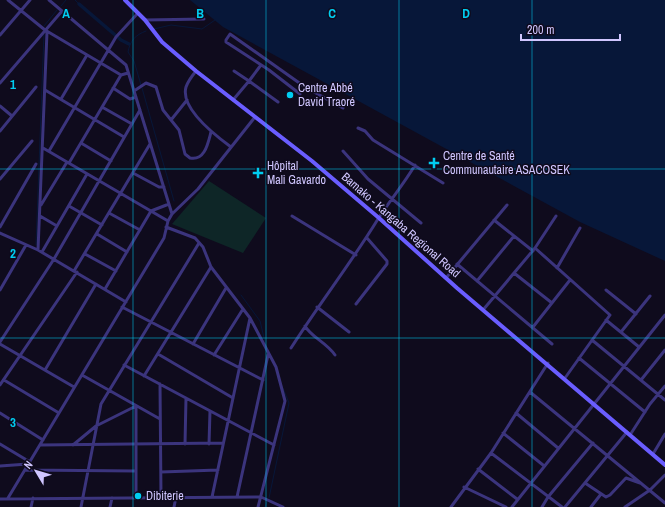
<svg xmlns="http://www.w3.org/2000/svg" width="665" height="507" font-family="'Archivo Narrow',sans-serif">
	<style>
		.green { fill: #0e2627 }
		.water { fill: #071739 }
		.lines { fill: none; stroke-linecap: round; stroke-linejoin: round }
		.stream { stroke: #071739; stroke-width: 1 }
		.canal { stroke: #071739; stroke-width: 3.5 }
		.street { stroke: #3b347d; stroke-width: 3 }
		.secondary { stroke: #6a5dff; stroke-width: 4 }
		.grid { fill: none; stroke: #00cdf1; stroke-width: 1; stroke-opacity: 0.55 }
		.poi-dot { fill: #00cdf1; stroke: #0f0b1d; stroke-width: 1.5 }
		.labels { text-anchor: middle; stroke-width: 3; stroke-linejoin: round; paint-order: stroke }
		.poi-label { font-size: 12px; fill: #d0c6ff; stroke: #0f0b1d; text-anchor: start }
		.street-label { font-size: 12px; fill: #d0c6ff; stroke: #0f0b1d }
		.grid-label { font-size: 13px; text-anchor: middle; font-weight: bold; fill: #00cdf1; stroke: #0f0b1d; stroke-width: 3; stroke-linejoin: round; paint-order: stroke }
	</style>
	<rect width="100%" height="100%" fill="#0f0b1d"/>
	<!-- green -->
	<path class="green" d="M209,181l57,37 -23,35 -71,-29z"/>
	<!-- water -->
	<path class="water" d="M190,0h475v261l-85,-39 -357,-195z"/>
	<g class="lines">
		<!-- stream -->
		<path class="stream" d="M75,0l4,4
			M61,6l5,-6
			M44,26l13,-16
			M154,29l17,-4 31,4 13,-9
			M141,85l-7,-24 -6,-9c2,-11 7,-17 18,-21
			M142,88l32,113
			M36,245l8,-211
			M241,295l19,26 6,25
			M269,498l20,-95 -7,-17
			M265,507l2,-5"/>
		<!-- canal -->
		<path class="canal" d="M79,4l42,36 8,4"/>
		<!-- street -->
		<path class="street" d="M8,0l37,30 76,45
			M49,0l77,65 46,149
			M145,20l59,-1
			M0,35l30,-35
			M196,71c-4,5 -8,10 -10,16 -6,21 30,49 45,60
			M234,71l15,10 12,-16
			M0,83l62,-72
			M113,88l17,11 6,-2
			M45,90l79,47
			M134,91l12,-8 10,4 7,23 16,20 6,24 5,4c15,3 18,-15 21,-26
			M300,94l-31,-24 -43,-28v-2l4,-6 75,53 38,21
			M61,99l26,-44
			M233,100l16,-19 29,21
			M0,106l12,10
			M102,107l30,17
			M171,120l16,-20
			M358,128l7,3 8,9 70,43
			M0,131l36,-44
			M81,143l30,18
			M43,148l125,73
			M49,151l67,-114 22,-24
			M343,151l25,28 53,44
			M69,163l52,-88 7,-2
			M133,173l26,14h5
			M0,179l32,-38
			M41,205l26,-43
			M69,206l33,19
			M109,213l31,17
			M40,216l17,10
			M292,216l64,39
			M494,220l39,31
			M0,227l36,-63
			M166,227l29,11 8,9 8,20 39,51 26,49 9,34 -27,106
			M0,233l38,17 88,52
			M97,234l30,18
			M535,248l75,67 -45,63
			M38,250l9,-218
			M42,252l45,-78
			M85,254l31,17
			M457,264l95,80
			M557,268l23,-40
			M74,271l76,-127
			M514,273l38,30
			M446,278l61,-73
			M477,281l37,-45
			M105,289l46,-78 18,-7
			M0,290l26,-45
			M606,290l30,24
			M356,304l31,-40v-3l-20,-23
			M122,307l141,73
			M317,307l32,25
			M483,310l52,-62 21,-32
			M606,320l33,27
			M305,326c6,11 21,16 30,29
			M533,327l37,-47
			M621,332l29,-36
			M592,340l73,60
			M0,342l54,-83 86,-149
			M0,344l74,43
			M193,344l33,-56
			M291,348c28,-44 60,-85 87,-129 12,-19 26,-35 37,-54
			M158,354l75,44
			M214,355l29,-46
			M579,358l66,54
			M124,365l150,80
			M45,370l51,-86
			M82,375l78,44
			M144,376l67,-109
			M4,380l55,33
			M641,380l24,-30
			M160,384l1,113
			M0,385l77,-113
			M530,392l135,111
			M0,413l43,27
			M516,413l42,35
			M503,433l40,32
			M630,435l20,-31 15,-18
			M0,444l30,18
			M185,444l1,-46
			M209,444l1,-33
			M40,445l183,-2
			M73,445l23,-19 40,-20v91
			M491,453l71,54
			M653,454l12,-20
			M0,466l28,-2
			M478,469l39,30
			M25,470l111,1
			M161,472l57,-2
			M585,483l21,14 4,-2 16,-17 14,5
			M464,487l42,20
			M212,497l38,-179
			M237,497l31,-142
			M8,498l156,-260 4,-17 4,-7 26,-25 57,-72
			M0,499l261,-2 22,10
			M31,507l2,-9
			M81,507l20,-103 98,-161
			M110,507l2,-9
			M174,507l2,-10
			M451,507l40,-54 57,-90
			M512,507l153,-192
			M542,507l6,-10 45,-54
			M565,507l62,-75
			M591,507l10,-13
			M625,507l25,-17 15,-15"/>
		<!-- secondary -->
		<path class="secondary" d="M125,0l20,20 17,22 34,29 116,90 67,57 78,70 208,177"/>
	</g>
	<!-- grid -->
	<path class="grid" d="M133,0v507M266,0v507M399,0v507M532,0v507M0,169h665M0,338h665"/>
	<!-- markers -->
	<g class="poi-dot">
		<circle cx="290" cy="95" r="4"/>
		<path d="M432 157h4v4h4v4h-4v4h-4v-4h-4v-4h4z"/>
		<path d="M256 167h4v4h4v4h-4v4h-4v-4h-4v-4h4z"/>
		<circle cx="138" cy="496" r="4"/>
	</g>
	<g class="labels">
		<!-- poi labels -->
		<g class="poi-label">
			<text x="298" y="92">Centre Abbé<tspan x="298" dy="14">David Traoré</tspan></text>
			<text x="443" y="160">Centre de Santé<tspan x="443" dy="14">Communautaire ASACOSEK</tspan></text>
			<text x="267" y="170">Hôpital<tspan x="267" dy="14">Mali Gavardo</tspan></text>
			<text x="146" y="500">Dibiterie</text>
		</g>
		<!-- street labels -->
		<g class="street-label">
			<text transform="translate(401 225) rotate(41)" y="4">Bamako - Kangaba Regional Road</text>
		</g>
	</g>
	<g class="grid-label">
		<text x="66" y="18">A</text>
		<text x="200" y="18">B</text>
		<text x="332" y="18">C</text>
		<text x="466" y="18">D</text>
		<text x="13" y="89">1</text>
		<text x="13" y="258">2</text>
		<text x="13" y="427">3</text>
	</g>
	<!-- north arrow -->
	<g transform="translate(36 471) rotate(308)" stroke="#0f0b1d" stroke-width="3" paint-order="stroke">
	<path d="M0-3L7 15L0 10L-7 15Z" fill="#d0c6ff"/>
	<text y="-6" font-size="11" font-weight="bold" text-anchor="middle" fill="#d0c6ff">N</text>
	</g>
	<!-- scale -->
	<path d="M521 34v6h99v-6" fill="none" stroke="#d0c6ff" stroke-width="2"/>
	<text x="527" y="34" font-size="12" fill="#d0c6ff" stroke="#0f0b1d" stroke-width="3" paint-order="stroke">200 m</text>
</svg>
